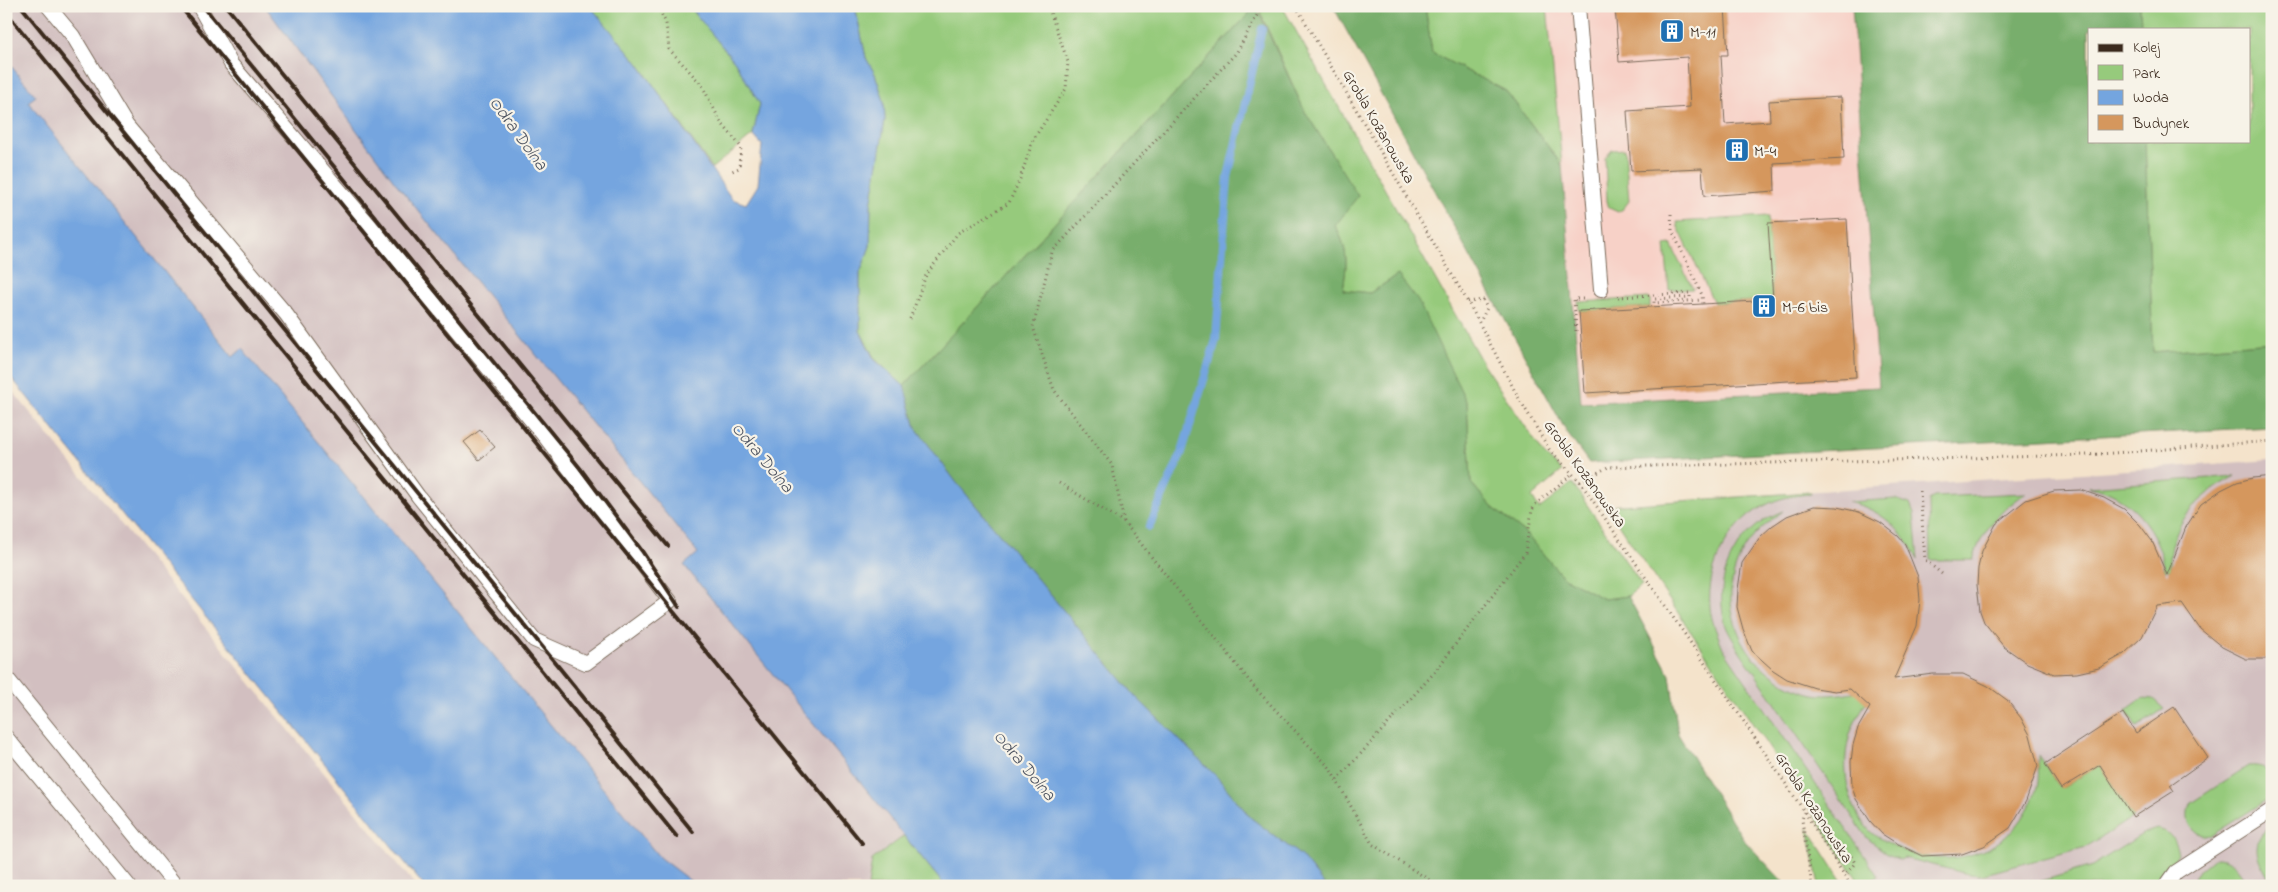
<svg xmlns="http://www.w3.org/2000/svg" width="2278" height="892" font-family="'Indie Flower',sans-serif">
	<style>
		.built { fill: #f7d1c7; fill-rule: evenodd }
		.industrial { fill: #d2bfc0 }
		.green { fill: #96ca7c; stroke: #687a4d }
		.forest { fill: #78ae6c; stroke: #5a6c45 }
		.water { fill: #74a5df; stroke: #58687e }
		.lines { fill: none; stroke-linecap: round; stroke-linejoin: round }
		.stream { stroke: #74a5df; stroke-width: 8 }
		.building { fill: #d5975d }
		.service-casing { stroke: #7c6b5b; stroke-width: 16 }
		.path { stroke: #7c6b5b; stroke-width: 3; stroke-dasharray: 1 4; stroke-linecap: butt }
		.service { stroke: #fff; stroke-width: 14 }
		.rail { stroke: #3b2a1e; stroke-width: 4 }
		.labels { text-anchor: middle; stroke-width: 4.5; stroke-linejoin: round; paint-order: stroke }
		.poi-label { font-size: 16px; fill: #3b2a1e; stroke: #f7f3e8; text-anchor: start }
		.street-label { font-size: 16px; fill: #3b2a1e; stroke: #f7f3e8 }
		.water-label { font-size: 18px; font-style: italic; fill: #4f5562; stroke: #f7f3e8 }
	</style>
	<rect width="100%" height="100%" fill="#f7f3e8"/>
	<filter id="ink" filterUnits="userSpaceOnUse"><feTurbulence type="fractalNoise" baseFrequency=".02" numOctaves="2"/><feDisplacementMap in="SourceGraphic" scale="10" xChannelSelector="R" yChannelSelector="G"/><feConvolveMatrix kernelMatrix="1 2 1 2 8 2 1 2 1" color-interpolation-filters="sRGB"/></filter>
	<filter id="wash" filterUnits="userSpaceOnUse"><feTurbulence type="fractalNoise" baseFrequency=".0096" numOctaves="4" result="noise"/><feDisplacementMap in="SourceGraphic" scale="20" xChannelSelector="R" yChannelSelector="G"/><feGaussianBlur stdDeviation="1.12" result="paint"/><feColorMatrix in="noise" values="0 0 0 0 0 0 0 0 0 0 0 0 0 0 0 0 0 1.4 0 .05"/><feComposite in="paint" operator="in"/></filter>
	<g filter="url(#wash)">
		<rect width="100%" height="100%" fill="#f4e3cb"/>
		<!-- built -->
		<path class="built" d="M1333,6h939v388l-705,39zM2089,29h160v112h-160z"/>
		<!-- industrial -->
		<path class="industrial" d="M6,6h259l129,175 305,373 -15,11 261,321h-248l-37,-28 -418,-509 -8,8 -207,-255 8,-6 -29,-36z
			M6,383l410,503h-410z
			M2272,460v426h-396l-260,-381z"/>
		<!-- green -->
		<path class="green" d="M590,6h99l46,56 25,42 -7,31 -41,33 -74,-105z
			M855,6h401l-352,380 -29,-27 -15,-28v-58l10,-27 1,-41 14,-85 -1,-19 -9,-27 -9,-16z
			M1264,6h18l201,358 61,90 18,17 -30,26 7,12 33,-26 70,102 -14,11 -24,3 -41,-22 -38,-44 -33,-26 -21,-24 -4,-80 -69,-128 -28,18 -27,-3c4,-26 6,-40 -8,-64l22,-30 -53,-86 -44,-98z
			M1425,6h122l15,159 -56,-74 -74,-38z
			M2140,6h132v336l-119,10 -8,-211h104v-112h-108z
			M1625,149l4,52 -6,8 -5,3 -9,-4 -2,-7 -2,-43 7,-8z
			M1768,216l5,84 -59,3 -36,-76 -1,-5z
			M1671,244l22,45 -24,1 -4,-45z
			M1650,298v9l-71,4 -1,-9z
			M2236,476c-38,20 -68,48 -66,94h-5c-6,-39 -35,-77 -76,-83z
			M1811,492v2c-14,1 -28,3 -41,9 -39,17 -64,62 -60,104 1,14 8,28 13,41l155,228 -6,4 4,6h-14l-256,-380z
			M2026,493c-25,17 -44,36 -53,67h-43l-1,-60 5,-3z
			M1895,499l15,5 4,10 4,46c-15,-30 -37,-51 -70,-58z
			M1783,511c-16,12 -30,23 -40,40 -34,60 8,130 71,143 15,3 31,-1 46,-3l7,10c-8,13 -16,26 -19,41 -7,31 1,70 25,92 4,4 11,6 16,9 43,26 103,19 133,-24 7,-11 14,-24 16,-38 1,-8 0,-18 0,-26l23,34 39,-24 33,52 -47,30 -105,28 -13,-1 -64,-16 -4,2 -14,-7 -19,-15 -130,-191c-4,-8 -10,-16 -12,-24 -13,-48 13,-95 58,-112z
			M2143,698l10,1 11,10 -27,18 -11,-17z
			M2248,766c25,-2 24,11 24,31l-60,38c-19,4 -30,-16 -21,-32z
			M2272,826v57c-13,-21 -26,-40 0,-57z
			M1808,828l37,58h-26z
			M2157,829c13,2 18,11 21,24l-19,33h-134l67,-20 52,-33z
			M904,836l41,50h-77l4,-26z
			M2215,858c18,0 25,14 34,28h-62l11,-14z"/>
		<!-- forest -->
		<path class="forest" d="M1256,6l48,104 54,86 -23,30c14,24 12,38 8,64l27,3 28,-18 20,26 49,102 4,80 21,24 33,26 38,44 41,22 24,-3 42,79 8,59 66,106 43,46h-462l-24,-30 -50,-38 -34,-41 -81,-80 -180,-215 -40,-54 -12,-42z
			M1333,6h92l7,47 74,38 56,74 19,238 298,-16 -27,-381h288l1,23h-52v112h56l8,211 119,-10v85l-683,36 -22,-30z"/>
		<!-- water -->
		<path class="water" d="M265,6h325l48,57 94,136 14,5 12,-19 4,-40 -9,-10 7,-31 -25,-42 -46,-56h166l11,52 9,16 9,27 1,19 -14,85 -1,41 -10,27v58l14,28 30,27 12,42 40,54 180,215 81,80 34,41 50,38 24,30h-380l-261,-321 14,-12 -304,-372z
			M6,60l30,36 -8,6 205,255 9,-8 418,509 37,28h-273l-418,-515z"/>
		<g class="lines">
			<!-- stream -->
			<path class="stream" d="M1149,527l32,-72 35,-115 12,-163 34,-148"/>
		</g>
		<g id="blocks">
			<!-- building -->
			<path class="building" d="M1615,6h110l3,49h-7l4,69 45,-3 -1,-20 72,-4 3,62 -70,4 1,28 -71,5 -2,-28 -71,3 -4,-60 63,-4 -3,-50 -68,5z
				M1847,219l9,158 -271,16 -6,-82 194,-11 -5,-77z
				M480,430l15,17 -16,13 -15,-18z
				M2272,476v183h-26l-24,-12 -22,-18 -18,-26 -25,3 -15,31 -18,17 -25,14 -22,5 -23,1 -27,-11 -23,-16 -20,-25 -4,-11 -3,-26 1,-17 4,-17 14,-27 30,-24 28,-9 27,-1 23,8 20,11 16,16 12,16 15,34 19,-48 15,-23 20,-14 16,-8 16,-4z
				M1814,506l23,1 22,5 21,10 18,14 7,8 13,33 2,23 -3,26 -23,53 39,-5h30l25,12 19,14 14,18 9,17 8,31 -12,35 -16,27 -26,18 -22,8 -40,2 -26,-13 -14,-9 -12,-13 -14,-22 -4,-12 -1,-25 2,-17 5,-17 12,-21 -20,-18 -15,2 -20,-3 -28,-9 -14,-9 -21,-19 -9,-22 -6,-22 1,-18 4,-26 18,-26 12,-11 15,-10z
				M2174,707l34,51 -38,27 4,6 -41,26 -33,-52 -39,24 -16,-25 78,-51 13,20z"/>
		</g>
	</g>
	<g filter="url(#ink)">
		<use href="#blocks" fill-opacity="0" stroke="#7c6b5b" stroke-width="1"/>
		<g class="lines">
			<defs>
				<path id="service" d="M48,6l25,30 54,90 159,188 132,182 116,144 52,23 84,-62 -124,-163 -179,-216 -136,-158 -32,-58
					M1578,6l23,284
					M6,677l170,209
					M6,737l123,149
					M2166,886l10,-14 96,-62"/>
			</defs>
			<!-- service casing -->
			<use href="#service" class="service-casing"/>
			<!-- path -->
			<path class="path" d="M657,6l9,17 3,26 33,36 18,36 21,26 -2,21 -9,4
				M1296,6l177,305 44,84 32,54 31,33 117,170 107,159 47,75
				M1599,6l6,3 5,-3
				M1671,214l1,16 30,65 1,9
				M1618,297l72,-4v4l-36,2v4l48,-3
				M1468,302l15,-2 4,8 -7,14
				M910,319l16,-44 32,-42 51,-30 11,-24 13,-39 33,-51 2,-27 -20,-56
				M1576,331l-2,-32h10
				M1580,482l28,-15 479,-12 185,-14
				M1059,483l65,39 131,166 74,79 43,77 67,42
				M1920,491l5,69 17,14
				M1124,522l-12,-57 -58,-75 -21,-63 19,-75 185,-200 25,-46
				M1337,780l96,-106 92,-121 7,-43 4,-6 36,-30
				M1804,812l-2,8 10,66
				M1833,858l17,-4 5,9 -10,13"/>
			<!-- service -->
			<use href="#service" class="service"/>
			<!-- rail -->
			<path class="rail" d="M21,6l672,826
				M180,6l682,837
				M203,6l377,462 62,83 37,56
				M226,6l442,540
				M6,12l671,825"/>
		</g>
	</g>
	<!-- icons -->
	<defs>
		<symbol id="building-square" viewBox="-11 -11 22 22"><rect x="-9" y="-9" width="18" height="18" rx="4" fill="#1f6fb2" stroke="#f7f3e8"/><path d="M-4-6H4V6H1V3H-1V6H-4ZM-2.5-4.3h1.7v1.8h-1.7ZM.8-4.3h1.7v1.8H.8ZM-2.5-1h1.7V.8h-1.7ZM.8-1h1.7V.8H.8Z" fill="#fff"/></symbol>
	</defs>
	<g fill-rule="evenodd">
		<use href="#building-square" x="1658" y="17" width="28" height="28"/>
		<use href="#building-square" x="1723" y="136" width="28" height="28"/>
		<use href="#building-square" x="1750" y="292" width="28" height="28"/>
	</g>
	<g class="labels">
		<!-- poi labels -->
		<g class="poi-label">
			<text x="1690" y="37">M-11</text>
			<text x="1754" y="156">M-4</text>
			<text x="1782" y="312">M-6 bis</text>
		</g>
		<!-- street labels -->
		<g class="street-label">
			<text transform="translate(1380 126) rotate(60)" y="6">Grobla Kozanowska</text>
			<text transform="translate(1586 473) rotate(54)" y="6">Grobla Kozanowska</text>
			<text transform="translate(1815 807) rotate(57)" y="6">Grobla Kozanowska</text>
		</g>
		<!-- water labels -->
		<g class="water-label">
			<text transform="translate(519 133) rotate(54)" y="6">Odra Dolna</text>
			<text transform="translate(763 457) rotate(50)" y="6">Odra Dolna</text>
			<text transform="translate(1025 765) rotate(50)" y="6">Odra Dolna</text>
		</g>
	</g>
	<!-- margin -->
	<rect width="2278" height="892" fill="none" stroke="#f7f3e8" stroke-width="25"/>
	<!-- legend -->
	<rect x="2088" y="28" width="162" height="115" fill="#f7f3e8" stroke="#aca397"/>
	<rect x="2098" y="44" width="25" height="8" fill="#3b2a1e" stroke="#aca397"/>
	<text x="2133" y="52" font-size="15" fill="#3b2a1e">Kolej</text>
	<rect x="2098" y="65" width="25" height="15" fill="#96ca7c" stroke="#aca397"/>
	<text x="2133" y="78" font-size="15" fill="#3b2a1e">Park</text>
	<rect x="2098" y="90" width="25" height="15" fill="#74a5df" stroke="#aca397"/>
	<text x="2133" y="102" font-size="15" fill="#3b2a1e">Woda</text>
	<rect x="2098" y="115" width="25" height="15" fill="#d5975d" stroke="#aca397"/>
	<text x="2133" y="128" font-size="15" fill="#3b2a1e">Budynek</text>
</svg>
